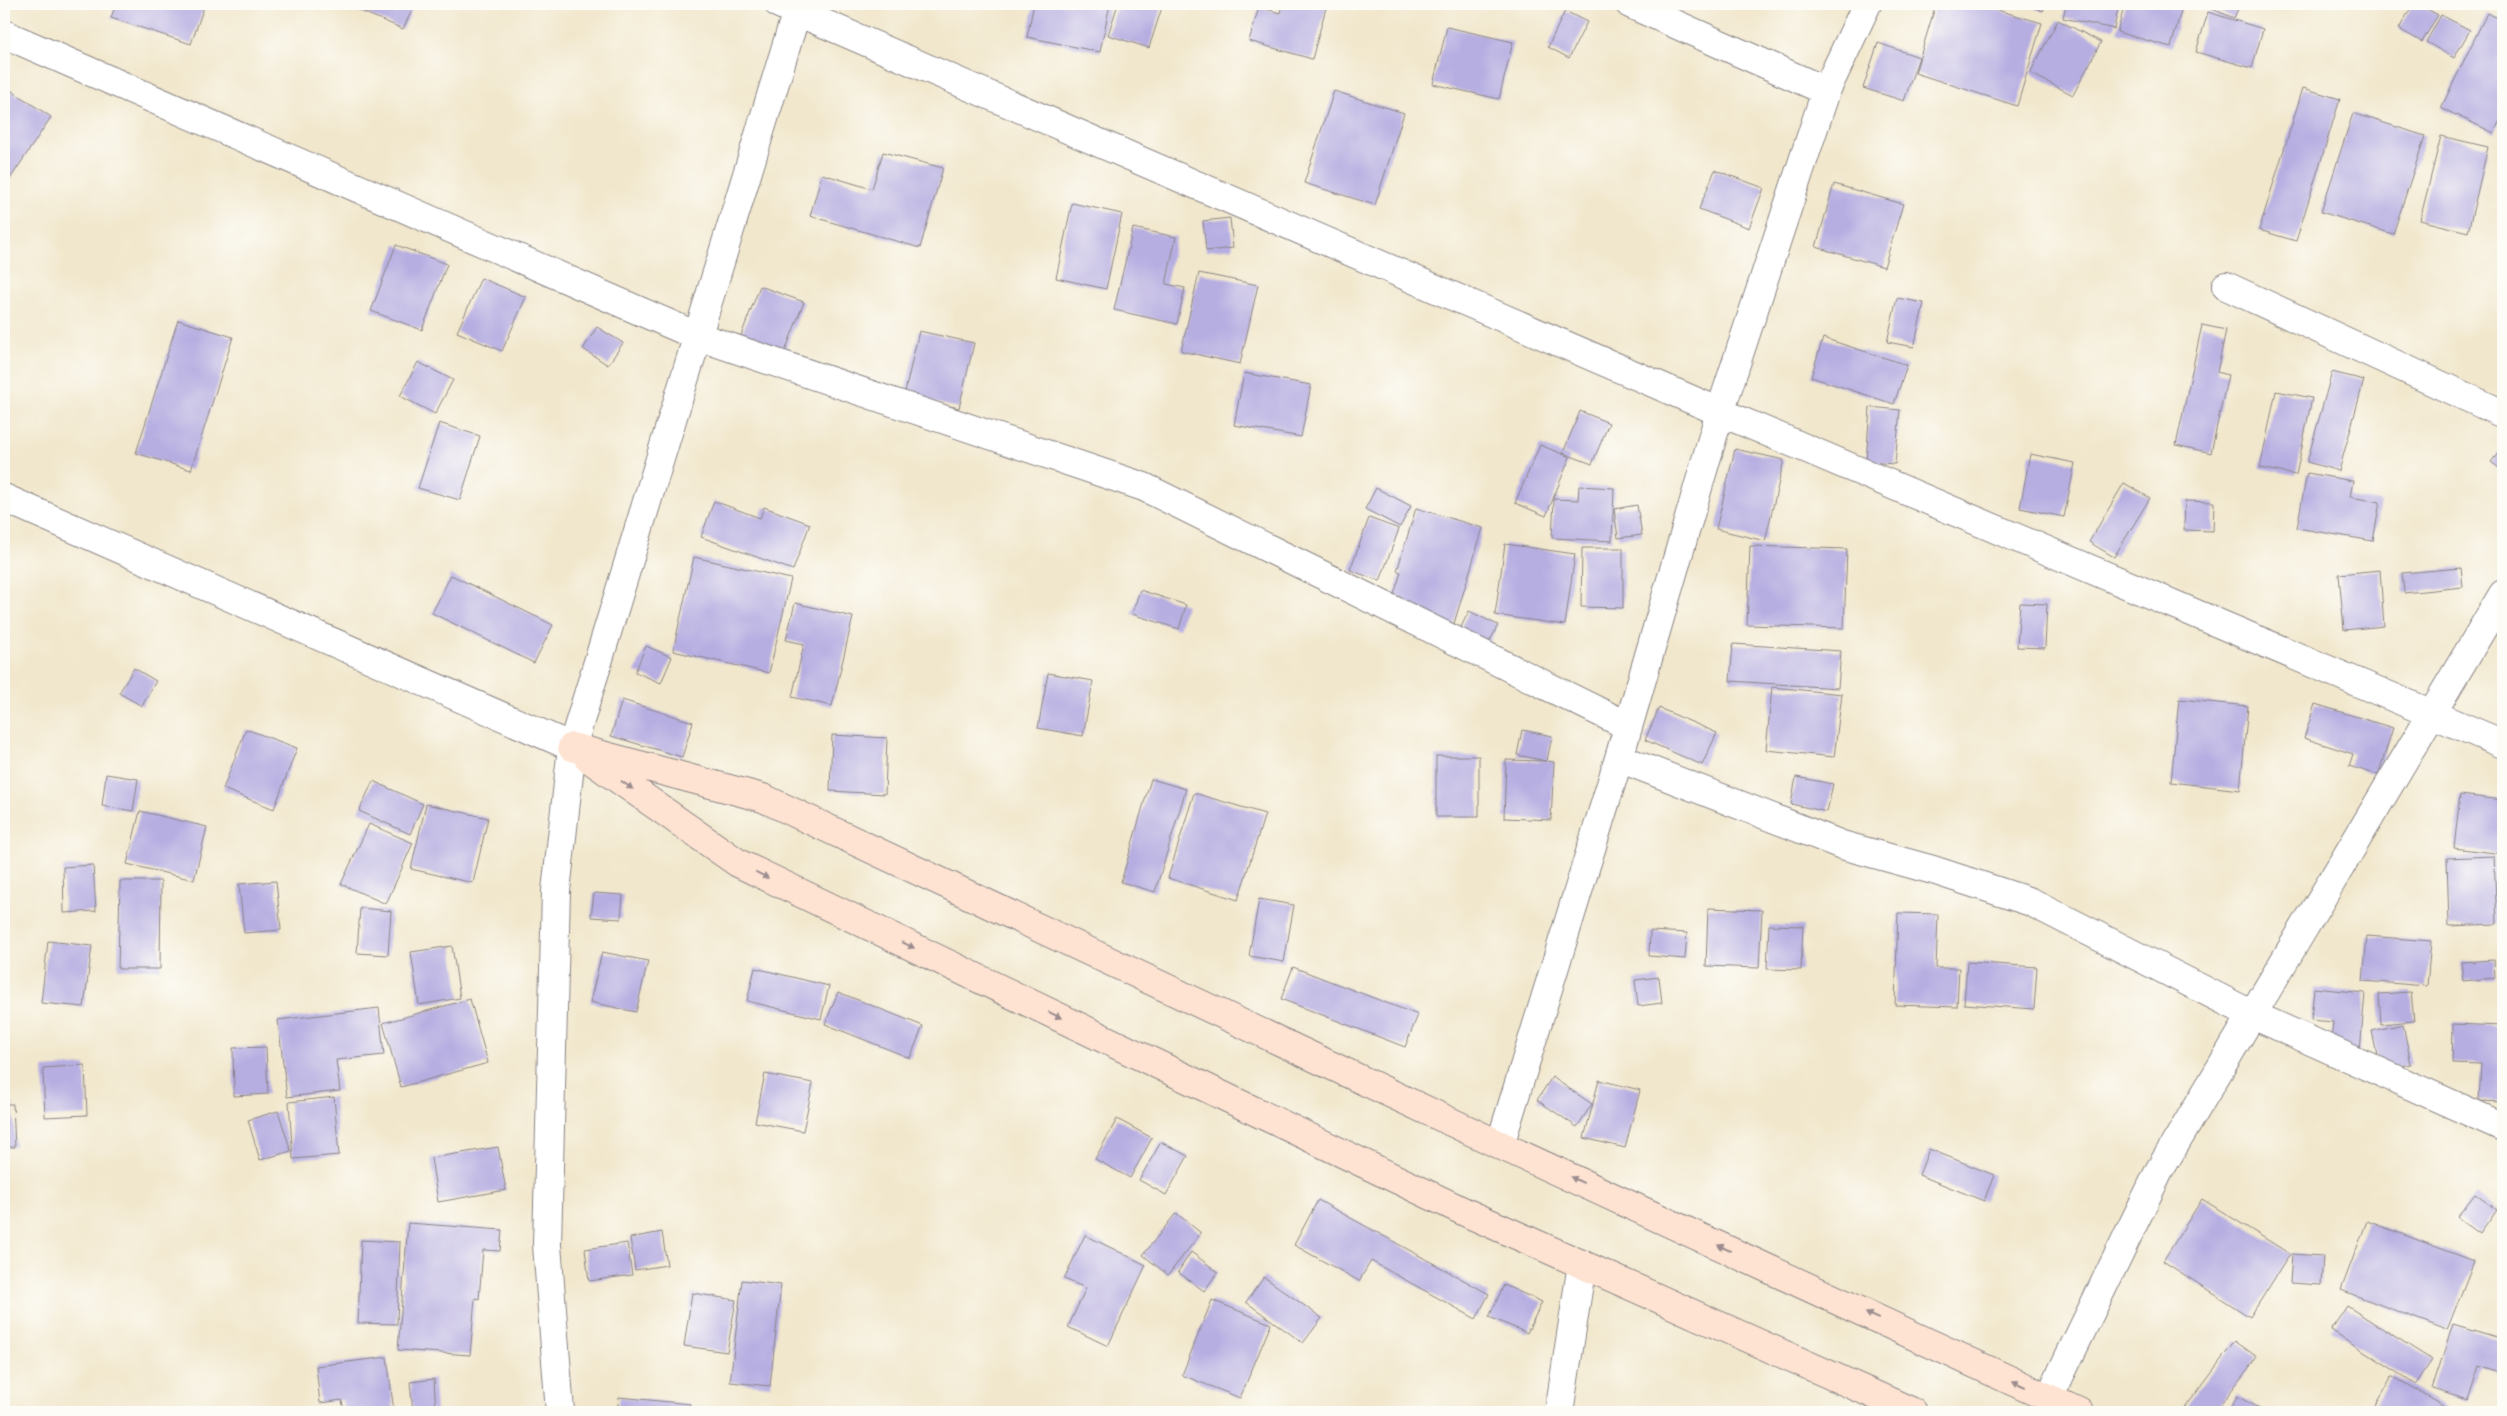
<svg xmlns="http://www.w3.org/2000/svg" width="2507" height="1416" font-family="'Architects Daughter',sans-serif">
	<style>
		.building { fill: #b6ade1 }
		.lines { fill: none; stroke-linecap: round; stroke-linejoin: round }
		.minor-casing { stroke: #8a8484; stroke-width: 30 }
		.tertiary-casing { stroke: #8a8484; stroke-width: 30 }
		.secondary-casing { stroke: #8a8484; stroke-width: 30 }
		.minor { stroke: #fff; stroke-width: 28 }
		.tertiary { stroke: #fff; stroke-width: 28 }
		.secondary { stroke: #fee3d2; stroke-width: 28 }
		.oneway { fill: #9b8c8e }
	</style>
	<rect width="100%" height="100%" fill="#fdfcf7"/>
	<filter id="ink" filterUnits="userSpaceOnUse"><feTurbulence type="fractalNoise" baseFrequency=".02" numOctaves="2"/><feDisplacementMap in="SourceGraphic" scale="10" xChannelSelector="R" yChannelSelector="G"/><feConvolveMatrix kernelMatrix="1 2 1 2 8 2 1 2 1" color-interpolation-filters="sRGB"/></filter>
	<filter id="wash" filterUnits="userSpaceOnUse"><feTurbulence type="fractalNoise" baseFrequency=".0096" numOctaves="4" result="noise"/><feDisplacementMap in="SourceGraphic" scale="20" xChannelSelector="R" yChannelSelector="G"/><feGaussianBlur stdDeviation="1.12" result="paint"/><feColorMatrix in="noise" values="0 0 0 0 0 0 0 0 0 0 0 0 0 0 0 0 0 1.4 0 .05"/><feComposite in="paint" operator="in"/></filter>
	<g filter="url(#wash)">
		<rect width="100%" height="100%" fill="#f1e7cc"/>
		<g id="blocks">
			<!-- building -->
			<path class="building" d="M116,4h89l-14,40 -80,-26z
				M344,4h71l-12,25z
				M1034,4h76l-10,48 -73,-15z
				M1118,4h45l-14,44 -41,-13z
				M1282,4h45l-15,55 -63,-18 10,-34 21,6z
				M1936,4h41l65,19 -25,83 -102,-33z
				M2023,4h23l-3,7z
				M2066,4h53l-5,25 -51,-11z
				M2125,4h58l-12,43 -54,-15z
				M2200,4h40l-6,14z
				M2413,4h5l20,11 -16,27 -23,-13z
				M1565,11l22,11 -18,36 -21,-11z
				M2208,12l55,17 -11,39 -56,-16z
				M2487,13l16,7v94l-9,19 -53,-25z
				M2441,15l29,15 -16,28 -28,-16z
				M2058,20l43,22 -28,53 -43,-22z
				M1447,27l66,15 -14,57 -66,-15z
				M1878,43l41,14 -15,44 -41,-13z
				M2303,88l37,11 -44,142 -37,-11z
				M9,89l42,28 -47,71v-91z
				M1334,91l70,22 -29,92 -71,-22z
				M2353,113l72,23 -32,98 -72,-22z
				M2441,136l47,11 -20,85 -48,-12z
				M883,152l60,16 -23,80 -110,-32 12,-42 50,15z
				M1715,170l49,18 -15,40 -50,-19z
				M1834,184l69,20 -19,63 -68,-20z
				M1072,203l50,11 -16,75 -50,-11z
				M1230,218l3,30 -27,3 -3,-30z
				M1133,228l43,9 -10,47 19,4 -8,36 -63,-14z
				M396,245l51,19 -25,66 -51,-19z
				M1199,273l59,12 -18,79 -59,-13z
				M481,278l45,19 -24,54 -45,-19z
				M760,286l44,16 -20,52 -44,-16z
				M1897,298l27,5 -10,44 -27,-5z
				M178,320l55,17 -42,133 -55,-17z
				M2202,325l24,5 -9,42 11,3 -17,78 -35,-8z
				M597,327l26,16 -15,22 -25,-16z
				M919,331l55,12 -15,65 -55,-12z
				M1823,338l84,27 -13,39 -83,-27z
				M418,362l35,18 -18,34 -35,-18z
				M2332,372l32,8 -25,91 -32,-9z
				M1244,373l67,12 -10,52 -67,-12z
				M2276,391l36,7 -16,77 -36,-7z
				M1870,407l30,3 -5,54 -29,-2z
				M1580,411l29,12 -17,41 -29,-11z
				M439,423l41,13 -20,64 -42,-12z
				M1540,445l30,12 -24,59 -31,-13z
				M2503,447v24l-12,-9z
				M1735,449l49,11 -19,81 -49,-12z
				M2030,454l45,9 -11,54 -44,-9z
				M2307,473l46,8 -3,16 30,5 -7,39 -76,-13z
				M2124,483l26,15 -36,59 -25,-15z
				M1579,486l35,2 -2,53 -60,-3 2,-39 24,1z
				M1376,488l35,18 -11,21 -35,-18z
				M714,501l46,17 4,-11 46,17 -17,46 -92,-33z
				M2185,501l29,1 -1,29 -29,-1z
				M1637,505l5,30 -24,3 -4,-29z
				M1416,508l67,20 -31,102 -63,-19 12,-39 -4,-1z
				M1369,518l30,11 -19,52 -30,-11z
				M1505,544l70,10 -10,71 -70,-10z
				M1750,546l97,3 -3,79 -97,-3z
				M1582,548h41v60l-42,-1z
				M694,557l97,22 -22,94 -96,-22z
				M2461,568l2,19 -59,6 -2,-20z
				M2380,570l4,56 -40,4 -5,-56z
				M451,575l102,50 -19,38 -102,-50z
				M1140,590l46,15 -7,24 -47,-15z
				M795,603l58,14 -21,89 -40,-9 12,-53 -18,-4z
				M2020,603l27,1 -2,44 -28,-1z
				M1469,611l29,14 -12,24 -29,-14z
				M1733,644l108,7 -3,37 -108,-7z
				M646,646l26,11 -11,26 -26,-11z
				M134,668l22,13 -14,25 -23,-13z
				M1048,673l45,8 -10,55 -45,-8z
				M1772,687l70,7 -8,63 -68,-7z
				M2179,699l69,7 -8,84 -69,-8z
				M622,700l71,22 -11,35 -71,-21z
				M2315,704l78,24 -15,47 -29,-9 4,-12 -49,-16z
				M1659,708l58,25 -15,32 -57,-25z
				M246,729l51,19 -23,61 -51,-20z
				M1522,730l30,6 -5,25 7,1 -3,58 -47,-2 2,-58 40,1 -29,-6z
				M832,735l55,3 -2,56 -55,-3z
				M1436,756h43v61h-43z
				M106,774l32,5 -5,32 -31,-5z
				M1796,777l37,7 -6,28 -36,-8z
				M1151,779l35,10 -31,103 -34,-10z
				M373,781l50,23 -13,30 -51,-23z
				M1194,793l71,21 -27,86 -70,-22z
				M2460,795l43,5v54l-49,-6z
				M426,804l62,14 -15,65 -62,-14z
				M140,811l67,16 -13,53 -67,-16z
				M369,824l44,19 -27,61 -45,-20z
				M2494,856l3,68 -48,2 -2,-68z
				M93,865l3,46 -32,2 -1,-46z
				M120,881h41l-1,88h-42z
				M276,881l5,49 -37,3 -5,-49z
				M594,893l29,2 -2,24 -30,-2z
				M1259,899l35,6 -10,57 -35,-6z
				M360,908l31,3 -3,44 -31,-2z
				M1708,908l54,2 -3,58 -53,-2z
				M1898,913l40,1 -2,54h23l-2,39 -62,-2z
				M1769,925l34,1 -2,44 -34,-1z
				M1650,931l37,2 -2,26 -36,-3z
				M2367,936l64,5 -4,45 -64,-5z
				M48,941l44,5 -8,61 -43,-4z
				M452,946l8,52 -41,7 -8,-53z
				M602,952l46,9 -12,51 -46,-10z
				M2494,960l1,18 -32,3 -2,-19z
				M1967,962l70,5 -3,42 -70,-5z
				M1293,967l125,48 -13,32 -124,-48z
				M755,968l74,18 -8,33 -74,-18z
				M1659,977l3,26 -24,3 -3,-26z
				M2314,988l51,5 -5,59 -30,-3 3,-27 -22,-2z
				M838,992l85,34 -13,32 -85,-34z
				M2411,992l3,29 -33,3 -2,-30z
				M470,999l18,64 -87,24 -18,-64z
				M379,1008l5,47 -48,5 4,31 -53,6 -9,-77z
				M2403,1024l8,40 -31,7 -8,-40z
				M2453,1024l50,2v76l-24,-1 2,-37 -29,-1z
				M266,1047l2,47 -34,2 -1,-48z
				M85,1065l2,50 -42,2 -2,-49z
				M765,1074l48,9 -10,48 -48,-9z
				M1552,1077l40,27 -15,23 -40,-27z
				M1599,1080l41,10 -15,58 -41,-10z
				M334,1097l5,58 -46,4 -4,-57z
				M4,1104h9l2,43h-11z
				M278,1111l13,40 -31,9 -12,-40z
				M1117,1119l35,19 -22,40 -35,-19z
				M1161,1142l27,14 -22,39 -27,-15z
				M498,1147l8,43 -68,12 -7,-44z
				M1929,1149l65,26 -10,26 -65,-26z
				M2475,1194l22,16 -17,24 -23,-17z
				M2202,1199l88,55 -40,63 -87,-56z
				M1318,1200l171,94 -13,25 -105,-58 -12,20 -65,-36z
				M1176,1213l25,20 -33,42 -25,-20z
				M2367,1221l107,40 -27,69 -106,-40z
				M408,1223l94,7 -2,21 -17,-1 -4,49 -4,-1 -5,57 -72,-5z
				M662,1232l5,33 -32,5 -5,-32z
				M1085,1235l61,30 -38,81 -40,-19 18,-39 -22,-9z
				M361,1240l39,2 -3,82 -39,-1z
				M627,1243l5,32 -43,6 -4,-32z
				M1191,1252l27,20 -14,19 -26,-19z
				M2292,1254l31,2 -2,29 -31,-2z
				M1264,1277l58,41 -19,25 -57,-41z
				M742,1280l39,5 -11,101 -40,-4z
				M1504,1285l38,17 -15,31 -38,-16z
				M692,1293l44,7 -9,52 -43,-6z
				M1212,1300l59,24 -31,74 -58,-23z
				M2347,1306l85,54 -16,24 -85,-54z
				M2453,1324l50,15v35l-24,-8 -11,34 -36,-11z
				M2235,1341l22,16 -42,55h-33z
				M387,1357l7,55h-50l-2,-12 -22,3 -4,-37z
				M2392,1376l63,36h-84z
				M434,1379l2,33h-23l-3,-30z
				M2237,1396l28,16h-37z
				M619,1397l71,7 -1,8h-72z"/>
		</g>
	</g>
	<g filter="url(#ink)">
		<use href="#blocks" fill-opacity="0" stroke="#8a8484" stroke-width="1"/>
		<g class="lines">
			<defs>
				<path id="minor" d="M779,4l941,408 783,332
					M1630,4l196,87
					M4,34l693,302 447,151 484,239
					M2226,286l277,128
					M1619,758l223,87 91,25 98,32 222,113 250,112
					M1500,1145l119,-387 101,-346 106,-321 41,-87
					M2049,1398l110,-227 344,-577
					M560,1412l-13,-167 9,-354 16,-144 227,-743
					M1559,1412l23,-148"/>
				<path id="tertiary" d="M4,498l568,249"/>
				<path id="secondary" d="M572,747l191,51 737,347 579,267
					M588,758l150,105 729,350 446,199"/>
			</defs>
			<!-- minor casing -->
			<use href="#minor" class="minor-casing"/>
			<!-- tertiary casing -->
			<use href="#tertiary" class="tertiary-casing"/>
			<!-- secondary casing -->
			<use href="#secondary" class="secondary-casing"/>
			<!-- minor -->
			<use href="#minor" class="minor"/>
			<!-- tertiary -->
			<use href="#tertiary" class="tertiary"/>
			<!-- secondary -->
			<use href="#secondary" class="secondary"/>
		</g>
		<!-- one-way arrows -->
		<defs><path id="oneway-solid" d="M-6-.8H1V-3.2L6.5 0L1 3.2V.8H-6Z" transform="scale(1.25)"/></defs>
		<g class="oneway">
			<use href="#oneway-solid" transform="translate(627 785) rotate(35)"/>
			<use href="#oneway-solid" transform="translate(762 875) rotate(26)"/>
			<use href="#oneway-solid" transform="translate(908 945) rotate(26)"/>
			<use href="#oneway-solid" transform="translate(1055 1015) rotate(26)"/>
			<use href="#oneway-solid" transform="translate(1577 1180) rotate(-155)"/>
			<use href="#oneway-solid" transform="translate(1724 1248) rotate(-155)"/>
			<use href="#oneway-solid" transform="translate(1872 1316) rotate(-155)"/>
			<use href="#oneway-solid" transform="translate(2019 1384) rotate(-155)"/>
		</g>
	</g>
	<!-- margin -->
	<rect width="2507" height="1416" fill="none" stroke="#fdfcf7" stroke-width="20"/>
</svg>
